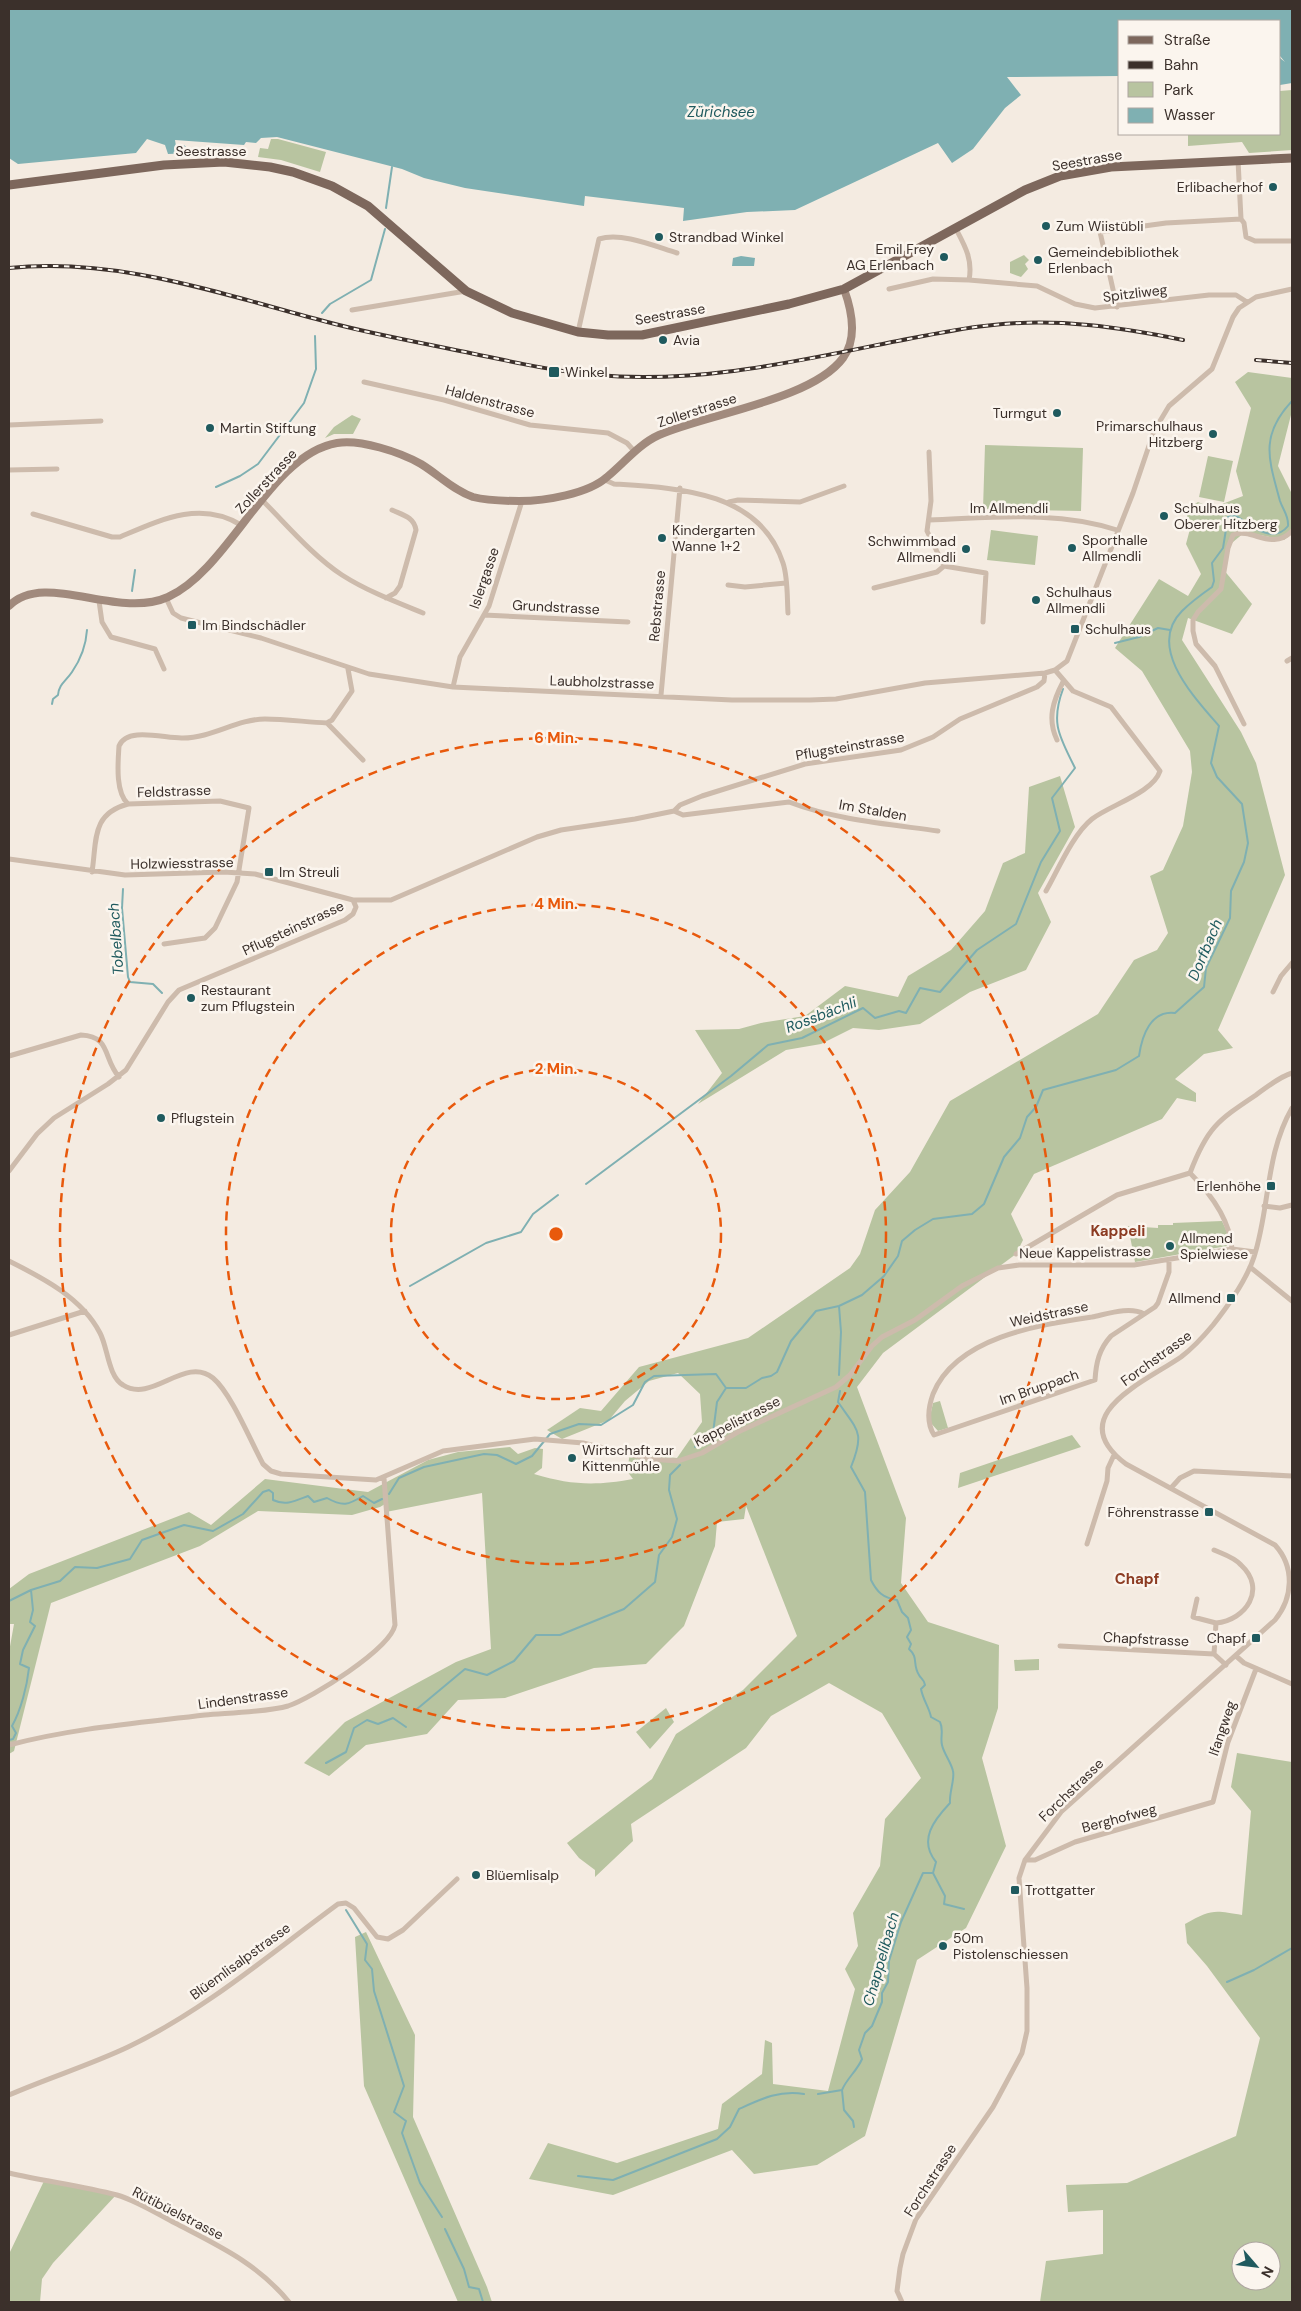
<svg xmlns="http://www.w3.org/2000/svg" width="1301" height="2311" font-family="'DM Sans',sans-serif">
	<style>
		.green { fill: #b8c4a0; fill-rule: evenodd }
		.water { fill: #7fb0b2 }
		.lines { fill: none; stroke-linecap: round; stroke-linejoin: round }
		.stream { stroke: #7fb0b2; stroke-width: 2 }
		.street { stroke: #cdbbac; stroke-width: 5 }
		.secondary { stroke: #a18a7d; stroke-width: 8 }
		.primary { stroke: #7d675c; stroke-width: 9 }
		.rail-casing { stroke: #3b302b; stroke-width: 4 }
		.rail { stroke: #fbf5ee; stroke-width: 2; stroke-dasharray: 5.5; stroke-linecap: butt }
		.ring { fill: none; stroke: #e8590c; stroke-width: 2.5; stroke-dasharray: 9 6 }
		.poi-dot { fill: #1f5a5e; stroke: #fbf5ee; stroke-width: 2 }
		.labels { text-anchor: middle; stroke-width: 5; stroke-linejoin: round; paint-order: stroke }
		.street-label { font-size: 14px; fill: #3b302b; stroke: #fbf5ee }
		.poi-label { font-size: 14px; fill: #3b302b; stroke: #fbf5ee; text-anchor: start }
		.water-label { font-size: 15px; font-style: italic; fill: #1f5a5e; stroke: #fbf5ee }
		.neighbourhood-label { font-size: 15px; font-weight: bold; fill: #8c3b22; stroke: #fbf5ee }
		.centre { fill: #e8590c; stroke: #fbf5ee; stroke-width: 2.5 }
		.ring-label { font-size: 15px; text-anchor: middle; font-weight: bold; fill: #e8590c; stroke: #fbf5ee; stroke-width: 5; stroke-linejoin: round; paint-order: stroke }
	</style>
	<rect width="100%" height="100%" fill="#f4ebe1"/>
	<!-- green -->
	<path class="green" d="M1292,90v60l-43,3 -7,-11 -54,4v-12h92v-43z
		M271,139h7l48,13 -6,20 -39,-12 -23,-3 2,-9 8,1z
		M1024,255l5,5 -4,4 3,5 -7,8 -11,-4v-11z
		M1248,372l44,6v33l-14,55 14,28v40l-8,6 -39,-8 -18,15 -4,22 29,35 -20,30 -44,-16 -6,22 59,92 15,31 29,112 -67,155 15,18 -29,6 -29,25 21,14v9l-19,-4 -15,21 -128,55 -23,40 12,26 -7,14 -133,99 -26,34 49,131 -5,65 27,39 71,23 -1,63 -16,50 24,88 -40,82 -49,32 -52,176 -48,29 -63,9 -22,-24 -119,45 -84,-16 19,-36 69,20 101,-34 4,-25 40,-30 3,-34 7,3 1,41 55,7 27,-102 -10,-20 13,-23 -5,-33 27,-47 5,-47 36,-41 -39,-65 -53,-30 -58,33 -25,32 -115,76 2,17 -38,36v-7l-16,-12 -12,-15 85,-64 24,-45 67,-44 54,-54 -51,-130 -2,13 -27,3 -2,24 -31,80 -38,38 -52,4 -89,30 -47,2 -31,34 -61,11 -37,31 -25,-13 41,-41 111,-60 35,-13 -9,-156 -96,19 -1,-8 -5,3 -28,8 -94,-4 -58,35 -149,57 -37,148 -5,3v-102l5,-28h-5v-35l20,-15 160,-62 22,13 54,-46 103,13 60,-32 30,-8 52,-5 8,7 17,-6 8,1 -1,19 -8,6c37,11 61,12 99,5l-6,-8 3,-18 47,5 25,-36 -2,-28 -22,-21 -29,8 -24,20 -16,19 -47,19 -15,-9 33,-22 21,3 38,-44 109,-29 102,-70 10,-14 15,-44 35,-38 40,-71 148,-87 36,-54 23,-10 11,-17 -18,-57 13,-6 20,-44 9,-54 -2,-21 -48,-80 -27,-23 44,-69 29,17 13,-22 -15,-30 4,-15 -3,1v-21l11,-7 14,6 31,-12 -7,-25 15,-63 -16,-26z
		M352,415l9,4 -8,15h-19l-9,4 9,-11z
		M985,445l98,3 -2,63 -98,-2z
		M1208,456l25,5 -9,41 -25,-5z
		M991,530l47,6 -3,29 -48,-5z
		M1060,776l15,51 -37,66 13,29 -25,48 -56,22 -50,32 -41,6 -26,-2 -32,16 -35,6 -88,54 24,-31 -27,-43 44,-1 22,-6 44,-7 40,-30 53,11 10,-21 43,-26 34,-39 18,-48 22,-10 4,-66z
		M1222,1221l5,11v14l-92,16 -7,-36 30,2v-3h15v-2z
		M940,1401l8,27 -10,3 -9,-10 4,-18z
		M1072,1435l9,12 -123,41 2,-15z
		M1039,1659v11l-24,1 -1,-11z
		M666,1708l8,14 -24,27 -14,-17z
		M1237,1753l55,9v540h-252l6,-41 57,-7v-44l-35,2 -2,-27 61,-2 109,-47 24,-98 -53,-72 -20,-23 -2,-19c26,-15 29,-14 57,-9l9,-104 -20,-24zM1241,2251h30v30h-30z
		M366,1932l49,103 -2,82 74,170 5,15h-34l-94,-216 -9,-149z
		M44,2181l72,14 -63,68 -11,16 -2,23h-31v-48z"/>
	<!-- water -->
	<path class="water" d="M9,9h1283v74l-12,2v-27l5,4 -5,-6v-35h-160v55l-113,1 14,18 -16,13 -32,41 -21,14 -14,-20 -143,67 -48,2 -64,9 1,-13 -99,-12 -1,10 -119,-18 -41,-10 -22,-9 -125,-32 -16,1 -5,5 -10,-1 -2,3 -69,-5 1,6 8,-1 8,8 -24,1 -3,-9 -18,-6 -11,14 -118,11 -9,-6z
		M741,256l14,2 -1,8h-22l1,-8z"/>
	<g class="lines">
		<!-- stream -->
		<path class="stream" d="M386,208l6,-41
			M322,313l8,-9 41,-24 14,-51
			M216,487l24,-11 18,-12 46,-61 12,-34 -1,-33
			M132,591l3,-21
			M1115,643l24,-6 19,-9 12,2
			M52,704l1,-5 5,-4c1,-11 8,-14 14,-23 9,-13 14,-27 15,-42
			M123,889l-1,19 6,69 2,5 23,2 9,9
			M586,1184l145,-108 37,-31 34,-7 61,-30 12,10 24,-7 7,2 14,-25 20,4 37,-42 39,-26 25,-62 19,-31 -8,-33 23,-30c-15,-31 -25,-44 -12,-79
			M410,1286l76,-43 35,-11 12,-18 25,-19
			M839,1375l2,-43 -2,-26
			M695,1447l18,-14 4,-31 9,-14
			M389,1494l10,-16 25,-11 60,-13 13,1 19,9 16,-8 18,-22 29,-10 22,1 32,-20 12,-23 9,-6 62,-2 10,14h20l16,-10 9,-2 6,-4 14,-31 25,-30 23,-5 23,-11 22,-19 14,-20 4,-15 13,-11 18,-11 39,-5 12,-10 20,-47 16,-19 7,-21 9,-10 7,-17 73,-20 23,-14c3,-21 12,-46 36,-43l29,-26 2,-19 24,-50 1,-27 13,-29 4,-19 -6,-39 -25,-27 -6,-14 8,-37c-25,-29 -73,-79 -37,-115 9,-9 20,-17 30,-24l2,-6 -2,-18 11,-15 5,-31 7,-2c15,10 38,30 53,11 1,-10 -5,-16 -8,-25 -11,-41 -21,-65 12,-100
			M9,1601l22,-11 29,-9 15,-14 22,1 33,-9 12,-19 42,-15 29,6 30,-17 20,-22 6,-2 4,3v7c13,6 22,1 35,-4l6,6 13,-4c16,9 21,7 36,-2l11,7 8,-4
			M417,1709l48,-40 22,6 27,-14 22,-26h24l64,-26 31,-27 4,-27 13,-18 5,-18 -8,-29 1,-15 10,-10
			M9,1740l4,-1 3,-6 -4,-7c9,-16 15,-40 17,-58l-9,-4 3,-14 12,-24 -5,-4 3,-12 -2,-20
			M326,1763l20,-11 8,-24 13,-8 11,4 15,-6 13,9
			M933,1873l12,23 -1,8 20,5
			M346,1910l21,34 -2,16 7,9 2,22 30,95 -10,26 12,9 -4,12 18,50 22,34
			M1227,1982l27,-12 38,-22
			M842,2090l2,20 9,11 1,6
			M818,2094l24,-4c5,-12 15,-19 20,-31l-3,-9 6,-17 7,-7 10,-24v-9l6,-11 1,-21 12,-39 22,-49h10l3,-11c-18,-22 -2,-42 14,-59 -1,-10 5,-24 3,-32 -2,-9 -9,-17 -11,-26 -2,-8 2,-15 -2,-23l-9,-5c-2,-10 -8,-17 -10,-28l4,-4c-1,-6 -4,-6 -6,-10 -7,-11 0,-17 -10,-26l2,-5 -4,-7 4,-7 -3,-12 -6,-6 -5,-12c-14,-2 -20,-8 -26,-20l-6,-88 -14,-25c14,-35 7,-36 -13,-65l2,-11
			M578,2176l35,4 104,-41 13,-12 9,-18c22,-10 40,-19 65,-15
			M445,2229l19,40 5,18 10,2 4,13"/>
		<!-- street -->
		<path class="street" d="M1238,160l3,59 3,4 2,14 9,4h37
			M969,280l68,6 38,18 20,4 114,-13h27l11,7
			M889,289l44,-10 36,1c4,-20 -4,-34 -13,-51
			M1117,307l-17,-75 66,-9 75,-4
			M352,310l114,-19
			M578,332l21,-93c23,-7 55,7 78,14
			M364,382l80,18 86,25 78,8 19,10 8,9
			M9,425l92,-4
			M929,452l2,49 -4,30 17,35
			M9,470l48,-1
			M605,480l9,4c63,4 146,7 169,79 5,15 4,34 5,50
			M263,501c25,25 49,54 79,74 25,16 54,27 81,38
			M729,502l9,-2 62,2 44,-16
			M33,514l79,23h8c40,-17 80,-37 121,-12
			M929,520c62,-2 128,-10 188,10
			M944,566l42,7 -3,49
			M728,585l17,2 41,-4
			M874,588l63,-16 7,-6
			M166,598l7,15 8,5 80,20 108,36 84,13 279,13h78l26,-1 89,-16 120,-10 10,-3 12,-9 66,-168 21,-62 15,-25 43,-37 21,-52 6,-9 17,-11 36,-8
			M386,598l9,-5 5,-7 16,-56c-2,-13 -13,-15 -24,-20
			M99,601l3,21 9,15 44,12 9,20
			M484,615l144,7
			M1287,661l5,-3
			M453,687l7,-30 29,-51 33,-105
			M661,695l19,-207
			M327,723l5,-3 20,-29 -4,-22
			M327,723l36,37
			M1244,724l-29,-58 -19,-22 -3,-13v-11l5,-8 23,-23 7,-41 5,-13c20,-8 38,17 59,-4
			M1057,740c-10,-21 -4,-39 6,-58
			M128,804c-13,-12 -10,-42 -9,-58 8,-20 47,-7 64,-8 29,0 54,-19 82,-19 20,0 41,3 62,4
			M674,811l9,4 106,-13c47,18 99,22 149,29
			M9,859l116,16 99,-3 31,2 98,26h38l146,-63 24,-7 74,-11 39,-8 6,-6 22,-9 103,-32 96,-14 32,-13 27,-18 77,-32 7,-6 1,-8
			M92,872c5,-32 -1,-58 36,-68l92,-3 29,7 -12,74 -22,46 -10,10 -41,6
			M1046,891c12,-21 27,-57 46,-72 18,-14 61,-26 68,-48l-49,-64 -38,-16 -18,-21
			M1273,992l8,-16 11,-13
			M9,1056l72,-21c30,1 22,24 38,42
			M9,1171l28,-37 17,-16 54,-34 18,-14 42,-68 11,-12 166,-70 8,-6 3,-7 -3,-7
			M1190,1173c17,-45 27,-52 66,-78 11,-8 23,-18 36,-22
			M1190,1173c21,21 40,46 42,76
			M1264,1206l16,2 12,-3
			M1016,1254l101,-59 73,-22
			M9,1261c34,17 73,37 91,72 8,15 8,43 23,52 29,19 62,-30 90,-7 18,15 38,64 50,86l8,7 10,3 95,6 67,-29 92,-12 48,4 66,16 29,2 24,-8 36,-21 98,-45 14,-12 22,-29 10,-9 33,-17 47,-34 36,-18 21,-3h115l98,-16 23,3
			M1250,1267l42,34
			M1144,1314c-14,-8 -37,0 -52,3 -53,8 -136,20 -159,77 -5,14 -7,28 1,41l161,-55c1,-17 4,-31 16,-44l44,-29 3,-4 11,-31v-12
			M9,1335l76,-24
			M1171,1488l9,-10 14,-7 98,5
			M1087,1544l20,-63 1,-13 6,-13
			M1214,1550c9,4 20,7 27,15 26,24 5,55 -25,58l-2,31
			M1197,1599l-4,18 23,6
			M1060,1646l154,8 12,11
			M1236,1656l8,7 48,21
			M9,1745c64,-17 130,-22 196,-30 23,-2 63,-3 83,-9 24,-8 102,-57 107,-81l-11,-147
			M1025,1860h10l40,-18 138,-40 15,-60 28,-73
			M9,2095c39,-17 81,-30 119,-48 77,-37 142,-93 210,-143l8,-1 8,5 23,29 11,2 15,-9 54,-51
			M9,2173c35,8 72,13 108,22 20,6 39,18 58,28 44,23 82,40 114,79
			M902,2302l-5,-11 3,-23 3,-14 13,-35 77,-112 29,-54 5,-22v-43l-8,-110 6,-18 36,-48 214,-192c18,-22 20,-53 0,-75l-149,-81c-64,-48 17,-81 55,-107 12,-9 22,-20 32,-32 15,-19 33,-44 41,-68 16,-49 11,-102 38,-149"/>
		<!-- secondary -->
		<path class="secondary" d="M9,606c36,-36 108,14 159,-9 62,-28 102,-143 169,-154 23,-4 63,9 84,21 18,11 32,26 52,33 15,4 31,4 46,4 26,0 69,-7 88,-24 17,-14 32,-33 52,-42 47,-21 153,-35 184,-77 15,-20 9,-47 1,-69"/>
		<!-- primary -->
		<path class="primary" d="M9,185l155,-20 60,-3 46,5 23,5 39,14 36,20 98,85 46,22 66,19 30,3h34l147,-31 55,-15 181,-99 35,-14 51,-9 181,-9"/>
		<defs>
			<path id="rail" d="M9,268c108,-11 208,25 311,52 46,13 93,21 140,31 45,9 90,20 136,24 101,9 198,-13 296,-33 34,-6 67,-14 101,-17 64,-7 127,2 190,15
				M1256,360l36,3"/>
		</defs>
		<!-- rail casing -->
		<use href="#rail" class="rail-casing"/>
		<!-- rail -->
		<use href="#rail" class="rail"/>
	</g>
	<!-- distance rings -->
	<g class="ring">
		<circle cx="556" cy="1234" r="165"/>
		<circle cx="556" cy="1234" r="330"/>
		<circle cx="556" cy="1234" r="496"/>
	</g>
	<!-- markers -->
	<g class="poi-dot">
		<circle cx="1273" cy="187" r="5"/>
		<circle cx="1046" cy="226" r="5"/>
		<circle cx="659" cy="237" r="5"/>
		<circle cx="944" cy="257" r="5"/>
		<circle cx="1038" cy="260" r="5"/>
		<circle cx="663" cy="340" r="5"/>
		<rect x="548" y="366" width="12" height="12" rx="2.5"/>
		<circle cx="1057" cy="413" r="5"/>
		<circle cx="210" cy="428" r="5"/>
		<circle cx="1213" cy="434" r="5"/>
		<circle cx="1164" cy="516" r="5"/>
		<circle cx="662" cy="538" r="5"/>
		<circle cx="1072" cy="548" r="5"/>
		<circle cx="966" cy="549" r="5"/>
		<circle cx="1036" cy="600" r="5"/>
		<rect x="187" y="620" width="10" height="10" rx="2.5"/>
		<rect x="1070" y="624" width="10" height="10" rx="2.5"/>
		<rect x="264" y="867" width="10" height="10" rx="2.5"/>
		<circle cx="191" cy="998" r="5"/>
		<circle cx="161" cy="1118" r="5"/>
		<rect x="1266" y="1181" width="10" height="10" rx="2.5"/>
		<circle cx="1170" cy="1246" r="5"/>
		<rect x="1226" y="1293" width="10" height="10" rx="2.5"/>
		<circle cx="572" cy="1458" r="5"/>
		<rect x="1204" y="1507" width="10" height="10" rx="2.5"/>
		<rect x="1251" y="1633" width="10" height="10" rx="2.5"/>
		<circle cx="476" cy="1875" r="5"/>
		<rect x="1010" y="1885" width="10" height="10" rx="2.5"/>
		<circle cx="943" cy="1946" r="5"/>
	</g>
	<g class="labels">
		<!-- street labels -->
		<g class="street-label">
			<text x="211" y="156">Seestrasse</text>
			<text transform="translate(1087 160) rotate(-10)" y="5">Seestrasse</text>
			<text transform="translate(1135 293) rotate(-7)" y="5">Spitzliweg</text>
			<text transform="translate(670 314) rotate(-10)" y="5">Seestrasse</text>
			<text transform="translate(490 401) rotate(15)" y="5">Haldenstrasse</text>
			<text transform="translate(697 410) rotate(-18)" y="5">Zollerstrasse</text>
			<text transform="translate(266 481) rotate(-47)" y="5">Zollerstrasse</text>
			<text x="1009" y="513">Im Allmendli</text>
			<text transform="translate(484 578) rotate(-71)" y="5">Islergasse</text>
			<text transform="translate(657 606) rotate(-85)" y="5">Rebstrasse</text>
			<text transform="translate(556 607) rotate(3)" y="5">Grundstrasse</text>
			<text transform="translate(602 682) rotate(2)" y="5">Laubholzstrasse</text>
			<text transform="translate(850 746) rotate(-10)" y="5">Pflugsteinstrasse</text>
			<text transform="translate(174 791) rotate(-2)" y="5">Feldstrasse</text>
			<text transform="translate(873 810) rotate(10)" y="5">Im Stalden</text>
			<text transform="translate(182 863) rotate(-1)" y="5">Holzwiesstrasse</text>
			<text transform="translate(293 928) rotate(-25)" y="5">Pflugsteinstrasse</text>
			<text transform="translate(1085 1252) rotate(-1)" y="5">Neue Kappelistrasse</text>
			<text transform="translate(1049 1314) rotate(-12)" y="5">Weidstrasse</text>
			<text transform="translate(1156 1358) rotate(-36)" y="5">Forchstrasse</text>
			<text transform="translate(1039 1387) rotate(-19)" y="5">Im Bruppach</text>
			<text transform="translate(737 1421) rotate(-27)" y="5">Kappelistrasse</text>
			<text transform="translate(1146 1639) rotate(3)" y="5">Chapfstrasse</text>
			<text transform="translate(243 1698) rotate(-8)" y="5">Lindenstrasse</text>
			<text transform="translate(1222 1728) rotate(-71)" y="5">Ifangweg</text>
			<text transform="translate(1071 1790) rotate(-44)" y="5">Forchstrasse</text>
			<text transform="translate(1119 1818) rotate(-15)" y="5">Berghofweg</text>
			<text transform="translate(240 1961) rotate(-36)" y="5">Blüemlisalpstrasse</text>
			<text transform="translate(930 2180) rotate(-57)" y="5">Forchstrasse</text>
			<text transform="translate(178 2213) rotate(27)" y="5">Rütibüelstrasse</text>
		</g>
		<!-- poi labels -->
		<g class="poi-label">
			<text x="1263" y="192" text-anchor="end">Erlibacherhof</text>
			<text x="1056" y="231">Zum Wiistübli</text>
			<text x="669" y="242">Strandbad Winkel</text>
			<text x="934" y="254" text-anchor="end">Emil Frey<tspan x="934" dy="16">AG Erlenbach</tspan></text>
			<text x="1048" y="257">Gemeindebibliothek<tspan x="1048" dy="16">Erlenbach</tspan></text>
			<text x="673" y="345">Avia</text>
			<text x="565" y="377">Winkel</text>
			<text x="1047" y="418" text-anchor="end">Turmgut</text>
			<text x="1203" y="431" text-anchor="end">Primarschulhaus<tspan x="1203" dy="16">Hitzberg</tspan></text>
			<text x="220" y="433">Martin Stiftung</text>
			<text x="1174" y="513">Schulhaus<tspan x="1174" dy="16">Oberer Hitzberg</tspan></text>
			<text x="672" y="535">Kindergarten<tspan x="672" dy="16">Wanne 1+2</tspan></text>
			<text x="1082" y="545">Sporthalle<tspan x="1082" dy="16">Allmendli</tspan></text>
			<text x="956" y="546" text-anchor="end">Schwimmbad<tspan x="956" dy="16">Allmendli</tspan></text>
			<text x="1046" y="597">Schulhaus<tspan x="1046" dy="16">Allmendli</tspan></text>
			<text x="202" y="630">Im Bindschädler</text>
			<text x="1085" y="634">Schulhaus</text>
			<text x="279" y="877">Im Streuli</text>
			<text x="201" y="995">Restaurant<tspan x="201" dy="16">zum Pflugstein</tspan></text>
			<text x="171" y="1123">Pflugstein</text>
			<text x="1261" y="1191" text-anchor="end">Erlenhöhe</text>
			<text x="1180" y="1243">Allmend<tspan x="1180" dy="16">Spielwiese</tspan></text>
			<text x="1221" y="1303" text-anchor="end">Allmend</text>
			<text x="582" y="1455">Wirtschaft zur<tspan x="582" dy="16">Kittenmühle</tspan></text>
			<text x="1199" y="1517" text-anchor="end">Föhrenstrasse</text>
			<text x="1246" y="1643" text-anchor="end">Chapf</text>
			<text x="486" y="1880">Blüemlisalp</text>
			<text x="1025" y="1895">Trottgatter</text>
			<text x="953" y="1943">50m<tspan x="953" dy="16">Pistolenschiessen</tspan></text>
		</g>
		<!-- water labels -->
		<g class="water-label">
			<text x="721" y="117">Zürichsee</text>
			<text transform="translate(116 939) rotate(-94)" y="5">Tobelbach</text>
			<text transform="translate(1205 950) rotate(-67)" y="5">Dorfbach</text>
			<text transform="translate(821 1015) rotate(-21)" y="5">Rossbächli</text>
			<text transform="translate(881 1959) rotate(-74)" y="5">Chappelibach</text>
		</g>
		<!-- neighbourhood labels -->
		<g class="neighbourhood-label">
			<text x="1118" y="1236">Kappeli</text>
			<text x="1137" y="1584">Chapf</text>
		</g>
	</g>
	<circle cx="556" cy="1234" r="8" class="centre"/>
	<g class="ring-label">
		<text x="556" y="743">6 Min.</text>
		<text x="556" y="909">4 Min.</text>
		<text x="556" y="1074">2 Min.</text>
	</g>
	<!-- border -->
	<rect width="1301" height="2311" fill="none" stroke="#3b302b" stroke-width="20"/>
	<!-- legend -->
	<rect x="1118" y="20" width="162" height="115" fill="#fbf5ee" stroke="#aea6a0"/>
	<rect x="1128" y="36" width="25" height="8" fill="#7d675c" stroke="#aea6a0"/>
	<text x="1164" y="45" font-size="15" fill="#3b302b">Straße</text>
	<rect x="1128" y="61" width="25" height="8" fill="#3b302b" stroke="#aea6a0"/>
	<text x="1164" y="70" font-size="15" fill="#3b302b">Bahn</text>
	<rect x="1128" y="82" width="25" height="15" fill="#b8c4a0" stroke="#aea6a0"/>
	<text x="1164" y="95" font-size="15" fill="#3b302b">Park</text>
	<rect x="1128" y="108" width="25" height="15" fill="#7fb0b2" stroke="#aea6a0"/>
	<text x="1164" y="120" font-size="15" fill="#3b302b">Wasser</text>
	<!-- north arrow -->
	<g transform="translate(1256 2266) rotate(118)"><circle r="24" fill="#fbf5ee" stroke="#aea6a0"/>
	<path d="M0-4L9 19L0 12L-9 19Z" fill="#1f5a5e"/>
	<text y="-8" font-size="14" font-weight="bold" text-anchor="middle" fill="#3b302b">N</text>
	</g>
</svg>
